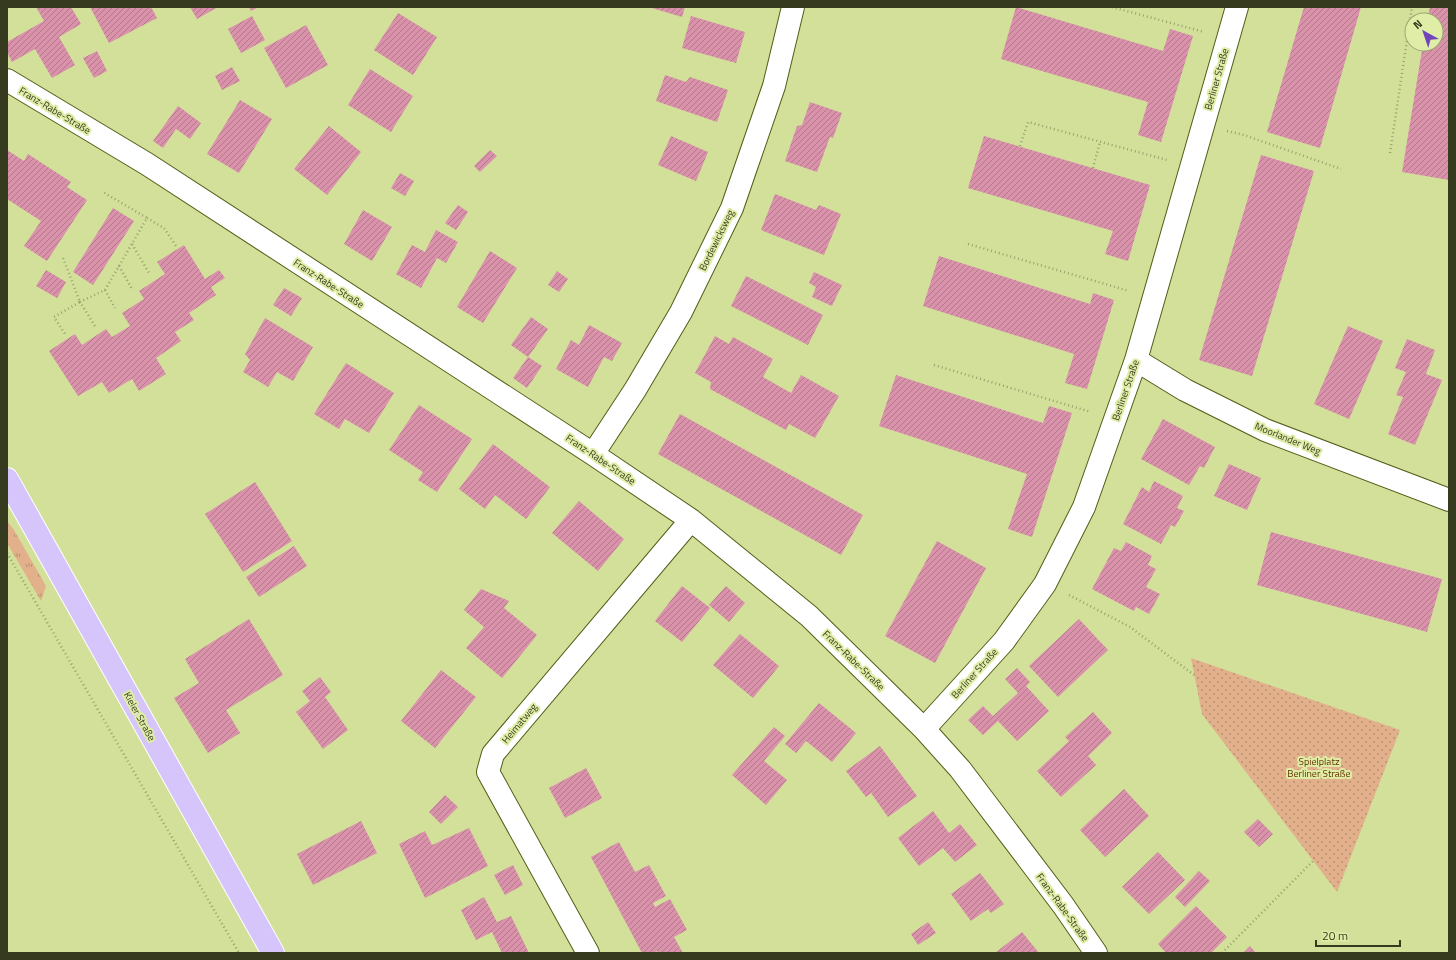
<svg xmlns="http://www.w3.org/2000/svg" width="1456" height="960" font-family="'Titillium Web',sans-serif">
	<style>
		.grass { fill: url(#grass-tufts) }
		.park { fill: url(#park-dots) }
		.building { fill: url(#building-hatch) }
		.lines { fill: none; stroke-linecap: round; stroke-linejoin: round }
		.minor-casing { stroke: #535d18; stroke-width: 24 }
		.primary-casing { stroke: #fff; stroke-width: 24 }
		.path { stroke: #97a26c; stroke-width: 2.5; stroke-dasharray: 1 3; stroke-linecap: butt }
		.minor { stroke: #fff; stroke-width: 22 }
		.primary { stroke: #d6c5fb; stroke-width: 22 }
		.labels { text-anchor: middle; stroke-width: 4; stroke-linejoin: round; paint-order: stroke }
		.street-label { font-size: 10px; fill: #363b1f; stroke: #dfeda7 }
		.park-label { font-size: 10px; fill: #633200; stroke: #dfeda7 }
	</style>
	<defs>
		<pattern id="grass-tufts" width="24" height="20" patternUnits="userSpaceOnUse"><rect width="24" height="20" fill="#e2b08b"/><path d="M3 7l-1-3M5 7V3M7 7l1-3M15 17l-1-3M17 17v-4M19 17l1-3" fill="none" stroke="#b89071"/></pattern>
		<pattern id="park-dots" width="8" height="8" patternUnits="userSpaceOnUse"><rect width="8" height="8" fill="#e2b08b"/><path d="M2 2h.1M6 6h.1" fill="none" stroke="#b89071" stroke-width="1.8" stroke-linecap="round"/></pattern>
		<pattern id="building-hatch" width="6" height="6" patternUnits="userSpaceOnUse"><rect width="6" height="6" fill="#da92ab"/><path d="M-1 1l2-2M0 6l6-6M5 7l2-2" fill="none" stroke="#b2788b"/></pattern>
	</defs>
	<rect width="100%" height="100%" fill="#d2e09a"/>
	<!-- grass -->
	<path class="grass" d="M7,521l7,9 32,56 -5,15 -34,-58z"/>
	<!-- park -->
	<path class="park" d="M1191,658l209,72 -63,162 -135,-178z"/>
	<!-- building -->
	<path class="building" d="M36,7h35l10,17 -22,13 16,28 -23,13 -17,-29 -23,13 -5,-10v-10l37,-21z
		M90,7h61l6,11 -48,25z
		M190,7h28l-21,12z
		M249,7h9l-7,4z
		M652,7h33l-3,10 -30,-9z
		M1016,7l147,44 7,-22 23,7 -32,106 -23,-7 10,-33 -147,-43z
		M1304,7h57l-41,141 -53,-16z
		M1430,7h19v173l-47,-8 21,-128h13v-24h-9z
		M398,13l39,24 -24,38 -39,-25z
		M252,16l13,24 -24,13 -13,-24z
		M691,16l54,16 -9,31 -54,-15z
		M306,25l22,40 -42,23 -22,-40z
		M97,51l10,20 -13,7 -11,-20z
		M232,67l8,14 -18,9 -7,-14z
		M370,69l43,27 -22,36 -43,-27z
		M665,75l21,7 4,-5 38,13 -11,32 -61,-21z
		M240,100l32,19 -33,54 -32,-19z
		M810,102l32,11 -9,25 -3,-1 -13,35 -32,-11 12,-35 5,-1z
		M178,106l23,17 -11,16 -14,-10 -13,19 -10,-7z
		M329,126l32,26 -34,43 -33,-26z
		M671,136l37,16 -12,29 -38,-16z
		M984,136l166,49 -22,76 -23,-7 8,-23 -145,-43z
		M7,150l17,11 4,-7 43,28 -4,5 20,13 -40,61 -23,-15 17,-25 -34,-22z
		M490,150l7,6 -17,16 -6,-6z
		M1261,155l53,16 -62,205 -53,-16z
		M400,173l14,8 -9,15 -14,-8z
		M775,194l41,16 3,-5 22,9 -17,41 -63,-25z
		M458,205l10,7 -12,18 -11,-7z
		M113,208l21,13 -41,64 -20,-13z
		M363,210l29,17 -20,34 -28,-17z
		M436,230l22,12 -12,21 -9,-5 -16,30 -25,-14 16,-29 13,7z
		M184,245l21,34 14,-9 6,8 -14,9 5,8 -27,18 5,7 -19,12 6,9 -25,17 10,16 -27,17 -7,-12 -23,14 -7,-11 -24,14 -29,-45 26,-17 7,11 24,-16 6,8 18,-11 -8,-13 22,-14 -5,-8 26,-17 -8,-12z
		M490,251l27,17 -34,55 -26,-16z
		M939,256l151,48 3,-11 21,7 -27,89 -22,-6 9,-29 -151,-48z
		M46,270l20,12 -9,16 -21,-12z
		M557,271l11,8 -9,13 -11,-7z
		M814,272l28,13 -10,21 -20,-9 4,-10 -7,-4z
		M746,276l77,39 -15,30 -77,-39z
		M284,288l18,10 -11,18 -18,-11z
		M531,317l17,12 -20,28 -17,-12z
		M265,318l48,29 -20,34 -16,-9 -9,15 -25,-15 7,-12 -5,-6z
		M589,325l33,18 -10,18 -8,-4 -16,30 -32,-18 15,-29 8,5z
		M1348,326l35,15 -34,78 -35,-15z
		M715,336l14,8 4,-7 40,22 -10,18 28,16 10,-18 38,21 -24,42 -26,-14 -3,6 -76,-41 1,-7 -16,-9z
		M1407,339l28,11 -9,24 16,6 -27,65 -27,-11 15,-37 -7,-2 10,-23 -11,-4z
		M528,357l14,9 -15,22 -14,-10z
		M346,363l48,30 -25,40 -24,-14 -6,10 -25,-15z
		M896,375l147,48 6,-17 23,7 -40,124 -24,-8 19,-55 -148,-48z
		M419,405l53,34 -35,53 -19,-12 5,-8 -34,-22z
		M680,414l183,101 -22,40 -183,-101z
		M1163,419l52,28 -11,21 -4,-2 -11,19 -48,-26z
		M493,444l57,43 -24,32 -31,-24 -10,14 -26,-20z
		M1229,464l32,14 -14,32 -33,-14z
		M1154,481l29,15 -6,12 7,3 -9,16 -4,-2 -10,19 -38,-20 19,-37 7,5z
		M255,482l37,59 -49,31 -38,-58z
		M579,501l45,38 -26,32 -46,-38z
		M1271,532l171,47 -15,53 -170,-47z
		M937,541l49,27 -51,95 -50,-27z
		M1126,542l26,14 -4,9 8,4 -10,18 14,7 -11,20 -13,-7 -2,4 -42,-22 22,-41 7,3z
		M294,546l13,20 -48,31 -13,-20z
		M682,586l28,22 -28,34 -27,-21z
		M726,586l19,17 -16,19 -20,-17z
		M481,589l28,12 -5,7 33,27 -35,43 -36,-30 18,-21 -20,-17z
		M249,619l34,56 -57,35 14,23 -32,20 -34,-55 25,-15 -14,-24z
		M1079,619l29,31 -50,47 -29,-31z
		M740,634l39,32 -26,32 -40,-33z
		M1017,668l13,14 -4,4 23,25 -32,30 -19,-20 -15,14 -15,-15 15,-14 10,10 25,-23 -13,-14z
		M441,670l35,27 -41,51 -34,-27z
		M320,677l11,15 -6,5 23,33 -25,19 -27,-37 14,-11 -8,-10z
		M819,703l37,30 -24,29 -26,-21 -10,12 -11,-9z
		M1093,712l19,21 -24,23 8,9 -35,32 -24,-26 32,-30 -4,-4z
		M774,727l11,9 -21,25 23,19 -21,25 -34,-30z
		M880,746l37,50 -29,21 -17,-24 -5,4 -20,-26z
		M586,768l16,30 -37,20 -16,-30z
		M1124,789l25,27 -44,41 -25,-27z
		M445,795l13,12 -17,17 -12,-12z
		M933,811l16,22 11,-9 17,21 -22,17 -12,-14 -24,18 -21,-28z
		M1258,819l15,15 -14,13 -15,-15z
		M361,821l16,32 -64,32 -16,-31z
		M469,828l19,38 -63,32 -26,-54 26,-13 7,14z
		M619,842l16,30 14,-7 17,31 -13,7 2,4 15,-8 17,31 -13,7 9,16h-25l-1,-2 -4,2h-11l-51,-96z
		M1158,852l27,28 -36,34 -27,-27z
		M513,865l10,20 -18,10 -11,-20z
		M1199,871l11,10 -25,26 -10,-10z
		M980,873l24,31 -13,9 -3,-4 -17,12 -20,-27z
		M484,897l13,25 14,-6 18,37h-27l-10,-21 -16,8 -15,-30z
		M1196,906l31,31 -16,16h-45l-8,-9z
		M928,922l8,11 -18,12 -7,-11z
		M1022,932l17,21h-44z
		M1250,946l6,7h-13z"/>
	<g class="lines">
		<defs>
			<path id="minor" d="M7,80l140,84 446,290 98,66 118,96 115,113 36,40 103,136 33,48
				M1136,360l49,30 80,40 184,70
				M593,454l42,-64 46,-78 51,-104 42,-122 19,-79
				M924,729l80,-88 41,-57 39,-77 52,-147 101,-353
				M588,953l-100,-181 5,-18 198,-234"/>
			<path id="primary" d="M7,479l266,474"/>
		</defs>
		<!-- minor casing -->
		<use href="#minor" class="minor-casing"/>
		<!-- primary casing -->
		<use href="#primary" class="primary-casing"/>
		<!-- path -->
		<path class="path" d="M1112,7l92,25
			M1227,131l17,4 97,34
			M1020,146l8,-24 139,38
			M1390,153l22,-146
			M1093,168l7,-26
			M147,218l17,10 12,18
			M132,244l17,29
			M968,244l161,47
			M63,258l17,44 -26,15 11,17
			M119,266l13,23
			M105,290l10,18
			M95,326l-15,-24 25,-12 42,-72 -44,-26
			M934,365l157,47
			M7,553l232,400
			M1069,595l61,32 64,48
			M1222,953l91,-92"/>
		<!-- minor -->
		<use href="#minor" class="minor"/>
		<!-- primary -->
		<use href="#primary" class="primary"/>
	</g>
	<g class="labels">
		<!-- street labels -->
		<g class="street-label">
			<text transform="translate(1216 79) rotate(-74)" y="4">Berliner Straße</text>
			<text transform="translate(55 110) rotate(31)" y="4">Franz-Rabe-Straße</text>
			<text transform="translate(716 240) rotate(-64)" y="4">Bordewicksweg</text>
			<text transform="translate(329 283) rotate(33)" y="4">Franz-Rabe-Straße</text>
			<text transform="translate(1125 390) rotate(-71)" y="4">Berliner Straße</text>
			<text transform="translate(1288 438) rotate(22)" y="4">Moorlander Weg</text>
			<text transform="translate(601 459) rotate(34)" y="4">Franz-Rabe-Straße</text>
			<text transform="translate(854 660) rotate(44)" y="4">Franz-Rabe-Straße</text>
			<text transform="translate(974 673) rotate(-48)" y="4">Berliner Straße</text>
			<text transform="translate(140 716) rotate(61)" y="4">Kieler Straße</text>
			<text transform="translate(519 723) rotate(-50)" y="4">Heimatweg</text>
			<text transform="translate(1063 907) rotate(54)" y="4">Franz-Rabe-Straße</text>
		</g>
		<!-- park labels -->
		<g class="park-label">
			<text x="1319" y="765">Spielplatz<tspan x="1319" dy="12">Berliner Straße</tspan></text>
		</g>
	</g>
	<!-- border -->
	<rect width="1456" height="960" fill="none" stroke="#363b1f" stroke-width="16"/>
	<!-- north arrow -->
	<g transform="translate(1424 32) rotate(320)"><circle r="19" fill="#dfeda7" stroke="#9ba671"/>
	<path d="M0-3L7 15L0 10L-7 15Z" fill="#7244bc"/>
	<text y="-6" font-size="11" font-weight="bold" text-anchor="middle" fill="#363b1f">N</text>
	</g>
	<!-- scale -->
	<path d="M1316 940v6h84v-6" fill="none" stroke="#363b1f" stroke-width="2"/>
	<text x="1322" y="940" font-size="12" fill="#363b1f" stroke="#dfeda7" stroke-width="3" paint-order="stroke">20 m</text>
</svg>
